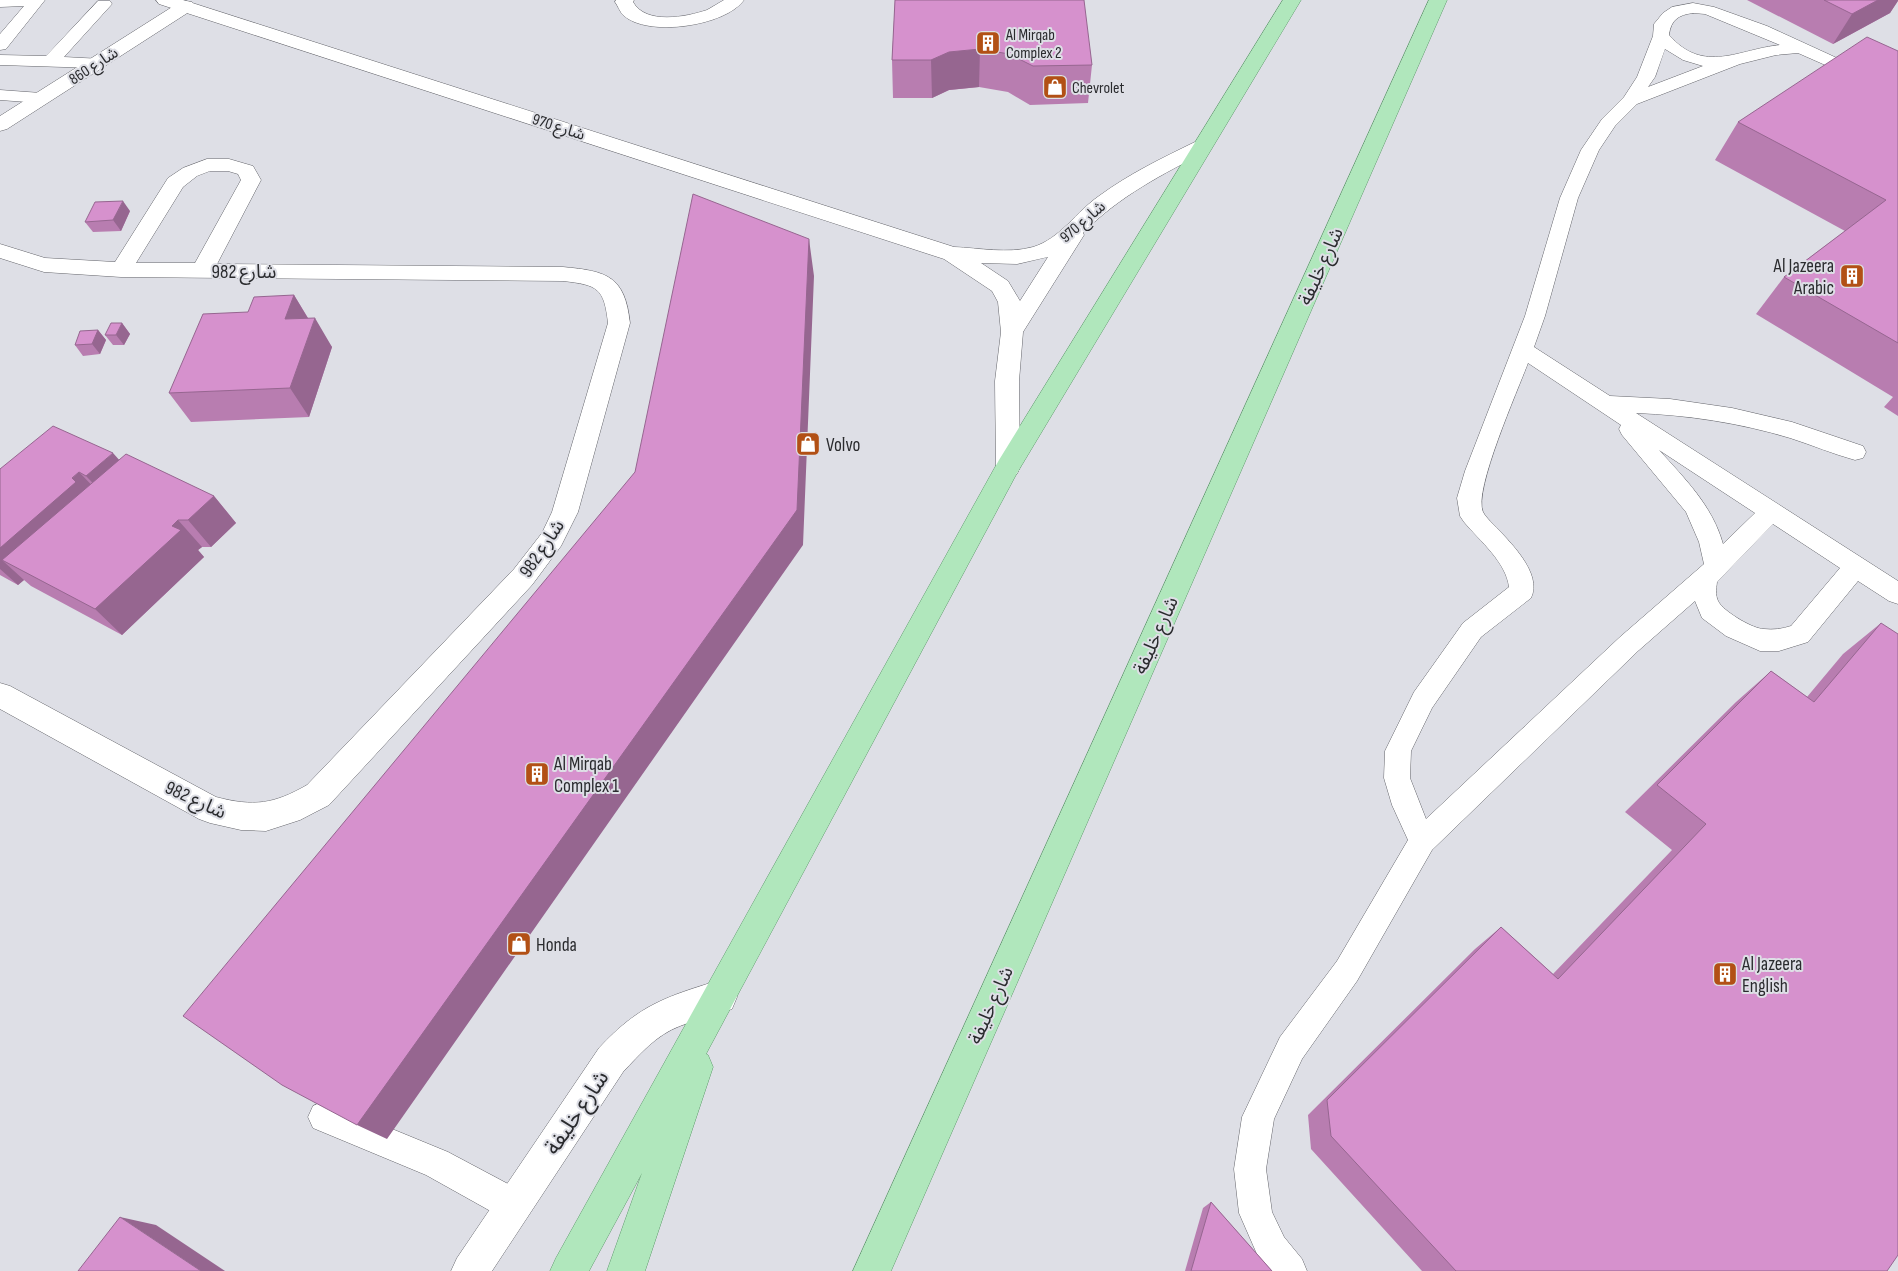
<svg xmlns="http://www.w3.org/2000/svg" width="1898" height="1271" font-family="'Sofia Sans Condensed','Noto Sans Arabic',sans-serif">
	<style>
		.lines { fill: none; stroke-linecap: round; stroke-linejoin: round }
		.service-casing { stroke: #64656b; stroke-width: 1 }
		.minor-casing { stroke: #64656b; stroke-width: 1 }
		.tertiary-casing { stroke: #64656b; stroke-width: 1 }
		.primary-casing { stroke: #5f9b6d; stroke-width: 1 }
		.service { fill: #fff; fill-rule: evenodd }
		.minor { fill: #fff; fill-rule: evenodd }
		.tertiary { fill: #fff; fill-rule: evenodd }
		.primary { fill: #b0e7bc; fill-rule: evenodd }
		.wall { fill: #b87db0 }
		.shaded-wall { fill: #966690 }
		.building { fill: #d691cd; stroke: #966690 }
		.labels { text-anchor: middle; stroke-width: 4; stroke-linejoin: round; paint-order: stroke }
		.far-poi-label { font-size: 16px; fill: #2a2b2e; stroke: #dedfe6; text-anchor: start }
		.far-street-label { font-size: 16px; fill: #2a2b2e; stroke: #dedfe6 }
		.poi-label { font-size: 19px; fill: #2a2b2e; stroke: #dedfe6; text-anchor: start }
		.street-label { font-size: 19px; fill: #2a2b2e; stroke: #dedfe6 }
		.near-street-label { font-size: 22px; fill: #2a2b2e; stroke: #dedfe6 }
	</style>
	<rect width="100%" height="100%" fill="#dedfe6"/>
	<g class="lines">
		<defs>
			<path id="service" d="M0,0h45l-39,49 -6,1v-16l24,-28 -24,1z
				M98,1h12l2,3 -48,53 38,2 3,4 -3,4 -6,1 -96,-3v-10l46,1z
				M1693,3l21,4 53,19 131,60v11l-100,-44 -22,2 -36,9 -103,40 -22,22 -16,24 -21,48 -33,118 -11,31 76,49 60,3 62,9 60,14 71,24 3,6 -3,6 -8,2c-22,-6 -43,-15 -65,-22 -50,-15 -102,-23 -154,-25l262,168v23l-9,-3 -31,-20 -50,61 -29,9h-19l-34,-15 -24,-18 -7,-17 -57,50 -206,199 -75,131 -55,78 -28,60 -8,50 6,43 12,25 18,22 5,12h-39l-8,-10 -21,-48 -5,-44 8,-52 38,-80 57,-76 71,-121 -16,-35 -8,-27 1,-27 29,-59 49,-69 46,-36c-3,-25 -29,-46 -45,-65l-4,-6 -3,-18 8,-27 60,-155 35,-118 21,-48 21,-31 22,-22 13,-20 16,-41 1,-12 9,-11 9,-6zM1693,13l12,1 75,31c-41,4 -76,30 -111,-10 2,-15 9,-20 24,-22zM1665,49l18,11 20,6 -55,21 7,-10zM1528,363l93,62 -2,4 3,6 64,77 13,30 5,22 -84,73 -194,182 -16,-41 1,-27 21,-43 49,-71 50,-39c12,-25 -22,-57 -38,-74 -3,-3 -8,-8 -10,-12 -10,-21 35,-122 45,-149zM1659,450l96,63 -32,31c-11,-39 -38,-65 -64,-94zM1773,524l67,44 -49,58c-9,3 -18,4 -27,3 -11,0 -37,-16 -44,-25 -5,-6 -4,-14 -3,-22z
				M0,90l41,3 6,1 3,4 -3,4 -6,1 -41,-3z
				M324,1101l124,51 79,42 4,12 -4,12 -12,4 -12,-4 -77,-43 -113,-47 -5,-11 5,-11z"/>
			<path id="minor" d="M616,0h18l-1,2c13,23 53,15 74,8 6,-3 11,-7 17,-10 5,0 14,0 20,0 -18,26 -97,38 -121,15 -3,-3 -5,-9 -8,-13z
				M186,1l6,1 3,4 -3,4 -185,119 -7,2v-15l180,-114z
				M207,159h22l24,7 8,14 -44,84 346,3c44,4 62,9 67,56l-52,189 -17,34 -29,39 -203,220 -29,15 -34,11 -25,-1 -31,-7 -11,-4 -199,-110v-26l10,3 206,111c38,10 58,7 91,-12l207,-216 28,-36 10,-21 56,-189c-4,-35 -10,-38 -45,-42l-442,-4 -77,-5 -44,-14v-14l45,14 70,4 53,-84 15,-10zM210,171h18l10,3 3,6 -46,83h-59l47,-76 14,-11z
				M720,980l12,5 5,12 -5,12c-17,7 -35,10 -52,17 -24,9 -40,28 -57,46l-131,199h-41l6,-13 142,-210c40,-43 66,-51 121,-68z"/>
			<path id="tertiary" d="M156,0h27l771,247c25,1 54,7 79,0 27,-8 44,-36 66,-51 30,-22 63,-38 96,-54l7,-2 7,2 3,4 -3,4c-46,24 -90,46 -126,83l1,2 -61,97 -4,49 1,86 -3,7 -9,2 -9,-2 -3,-7 -1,-86 6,-49 -3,-30 -6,-11 -48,-32 -785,-255zM1048,257l-28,44 -12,-20 -27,-18 36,1z"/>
			<path id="primary" d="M1283,0h18l-284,473 -311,581 2,1 5,12 -68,204h-38l35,-98 -53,98h-39l6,-13 443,-798z
				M1429,0h18l-556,1271h-38z"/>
		</defs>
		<!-- service casing -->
		<use href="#service" class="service-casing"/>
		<!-- minor casing -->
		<use href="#minor" class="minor-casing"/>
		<!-- tertiary casing -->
		<use href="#tertiary" class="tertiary-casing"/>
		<!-- primary casing -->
		<use href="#primary" class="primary-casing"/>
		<!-- service -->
		<use href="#service" class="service"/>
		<!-- minor -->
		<use href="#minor" class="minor"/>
		<!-- tertiary -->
		<use href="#tertiary" class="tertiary"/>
		<!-- primary -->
		<use href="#primary" class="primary"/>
	</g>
	<!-- wall -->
	<path class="wall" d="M895,0l197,65 -4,38 -58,2 -22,-13 -29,-5 -30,3 -17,8h-39l-1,-38z
		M1747,0h151l-8,13 -57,31z
		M1898,51v365l-14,-9 9,-10 -137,-83 28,-37 61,-46 -130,-71 23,-38z
		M130,211l-9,20 -28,1 -8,-10z
		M294,295l14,23 24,29 -23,70 -118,5 -22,-29 79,-81z
		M122,323l8,11 -6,11h-11l-8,-10z
		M98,330l8,10 -6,14 -17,2 -8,-11z
		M119,460l95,36 22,27 -25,24h-9l-4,3 6,7 -82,78 -91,-49 -7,-6 -6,5 -18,-10v-106z
		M1881,623l6,648h-465l-111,-122 -3,-34 167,-166 26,-22 52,47 119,-124 -47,-38 111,-110 35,-31 36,26 36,-43z
		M1211,1202l61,69h-87l18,-63z"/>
	<!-- shaded-wall -->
	<path class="shaded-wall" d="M1878,0h20v1l-8,12 -57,31 19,-30z
		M980,49l-1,38 -30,3 -17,8 -1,-38 18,-8z
		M123,201l7,10 -9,20 -8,-11z
		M809,239l5,37 -11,269 -416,594 -30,-14z
		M294,295l18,30 -27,-6z
		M315,318l17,29 -23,70 -19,-29z
		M122,323l8,11 -6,11 -8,-10z
		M98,330l8,10 -6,14 -8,-10z
		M113,453l25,28 -26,22 -26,-27z
		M79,472l26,27 -103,61 22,20 -6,5 -18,-16v-21z
		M214,496l22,27 -25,24 -23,-27z
		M178,520l24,27 -4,3 6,7 -82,78 -27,-26 77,-83z
		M120,1217l36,8 69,46h-24z"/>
	<!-- building -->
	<path class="building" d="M895,0h189l8,65 -59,1 -24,-12 -29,-5 -31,3 -18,8h-39z
		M1824,0h54l-26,14z
		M1867,37l31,14v292l-114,-66 102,-77 -148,-78z
		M693,194l116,45 -12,271 -440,615 -75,-40 -99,-69 452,-544z
		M123,201l-10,19 -28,2 10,-20z
		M294,295l-9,24 30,-1 -25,70 -121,5 34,-79 45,-2 6,-15z
		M111,323h11l-6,12h-11z
		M98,330l-6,14 -17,1 5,-14z
		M53,426l60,27 -27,23 -7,-4 -7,6 4,4 -76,66v-79z
		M126,454l88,42 -26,24h-10l-6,6 9,4 -86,79 -93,-49z
		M1881,623l17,11v621l-11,16h-431l-125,-135 -4,-36 174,-173 57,52 148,-155 -49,-39 114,-114 43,31z
		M1211,1202l61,69h-81z
		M120,1217l81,54h-123z"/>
	<!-- icons -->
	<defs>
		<symbol id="building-square" viewBox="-11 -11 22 22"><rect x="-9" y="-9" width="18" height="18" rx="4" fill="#b25015" stroke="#dedfe6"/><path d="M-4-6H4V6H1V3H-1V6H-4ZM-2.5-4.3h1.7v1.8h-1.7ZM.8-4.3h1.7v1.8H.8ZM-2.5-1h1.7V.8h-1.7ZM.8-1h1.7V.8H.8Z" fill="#fff"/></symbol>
		<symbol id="shop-square" viewBox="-11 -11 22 22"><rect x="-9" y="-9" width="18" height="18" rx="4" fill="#b25015" stroke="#dedfe6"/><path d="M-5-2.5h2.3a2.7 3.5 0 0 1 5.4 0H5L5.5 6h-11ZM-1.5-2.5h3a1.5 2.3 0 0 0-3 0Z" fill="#fff"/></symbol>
	</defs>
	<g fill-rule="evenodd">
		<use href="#building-square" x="974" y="29" width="28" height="28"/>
		<use href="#shop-square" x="1041" y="73" width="28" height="28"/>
		<use href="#building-square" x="1838" y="262" width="28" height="28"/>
		<use href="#shop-square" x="794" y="430" width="28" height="28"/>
		<use href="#building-square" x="523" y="760" width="28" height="28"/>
		<use href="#shop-square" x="505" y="930" width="28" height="28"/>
		<use href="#building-square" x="1711" y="960" width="28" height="28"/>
	</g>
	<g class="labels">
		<!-- far-poi labels -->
		<g class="far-poi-label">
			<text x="1006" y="40">Al Mirqab<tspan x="1006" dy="18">Complex 2</tspan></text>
			<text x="1072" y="93">Chevrolet</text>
		</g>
		<!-- far-street labels -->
		<g class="far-street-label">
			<text transform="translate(93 65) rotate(-33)" y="6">شارع 860</text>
			<text transform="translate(559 126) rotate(18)" y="6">شارع 970</text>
			<text transform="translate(1082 221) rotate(-41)" y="6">شارع 970</text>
		</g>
		<!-- poi labels -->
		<g class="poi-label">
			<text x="1834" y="272" text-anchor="end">Al Jazeera<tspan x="1834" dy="22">Arabic</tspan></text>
			<text x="826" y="451">Volvo</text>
			<text x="554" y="770">Al Mirqab<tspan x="554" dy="22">Complex 1</tspan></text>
			<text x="536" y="951">Honda</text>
			<text x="1742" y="970">Al Jazeera<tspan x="1742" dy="22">English</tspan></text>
		</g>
		<!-- street labels -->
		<g class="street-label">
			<text transform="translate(1320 266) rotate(-66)" y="7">شارع خليفة</text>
			<text x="244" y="278">شارع 982</text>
			<text transform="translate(541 548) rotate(-56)" y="7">شارع 982</text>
			<text transform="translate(1155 635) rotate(-66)" y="7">شارع خليفة</text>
			<text transform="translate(196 799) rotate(25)" y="7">شارع 982</text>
			<text transform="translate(990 1005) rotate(-66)" y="7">شارع خليفة</text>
		</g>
		<!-- near-street labels -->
		<g class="near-street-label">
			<text transform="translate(576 1112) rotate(-56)" y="8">شارع خليفة</text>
		</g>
	</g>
</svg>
